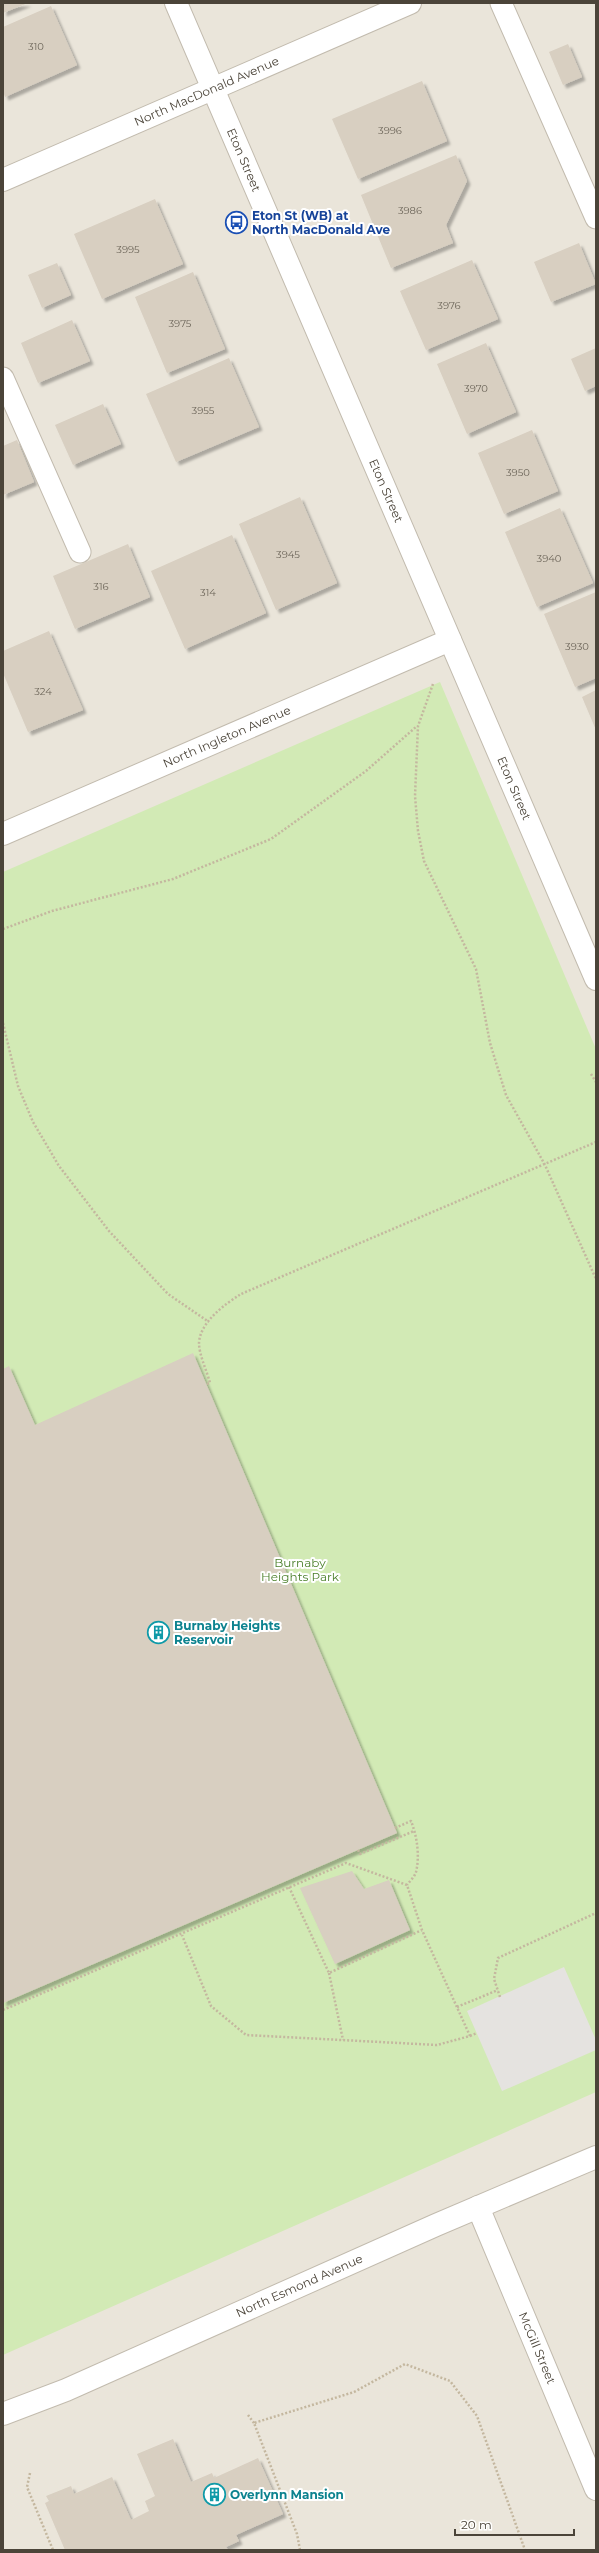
<svg xmlns="http://www.w3.org/2000/svg" width="599" height="2553" font-family="Montserrat,sans-serif">
	<style>
		.residential { fill: #eae5da }
		.green { fill: #d2eab5 }
		.parking { fill: #e5e3e0 }
		.building { fill: #d8cfc1; filter: url(#shadow) }
		.lines { fill: none; stroke-linecap: round; stroke-linejoin: round }
		.service-casing { stroke: #c2bbae; stroke-width: 23 }
		.minor-casing { stroke: #c2bbae; stroke-width: 24 }
		.path { stroke: #c4b79f; stroke-width: 2.5; stroke-dasharray: 2 2; stroke-linecap: butt }
		.service { stroke: #fff; stroke-width: 21 }
		.minor { stroke: #fff; stroke-width: 22 }
		.labels { text-anchor: middle; stroke-width: 4; stroke-linejoin: round; paint-order: stroke }
		.number-label { font-size: 10px; fill: #6e675b }
		.street-label { font-size: 12px; fill: #4b4439; stroke: #fff }
		.transit-label { font-size: 12px; font-weight: bold; fill: #164399; stroke: #fff; text-anchor: start }
		.park-label { font-size: 12px; fill: #4a7f2a; stroke: #fff }
		.culture-label { font-size: 12px; font-weight: bold; fill: #0d838f; stroke: #fff; text-anchor: start }
	</style>
	<defs>
		<filter id="shadow"><feDropShadow dx="3.5" dy="3.5" stdDeviation="1" flood-color="#0004"/></filter>
	</defs>
	<rect width="100%" height="100%" fill="#f6f3ec"/>
	<!-- residential -->
	<path class="residential" d="M3,3h593v2547h-593z"/>
	<!-- green -->
	<path class="green" d="M440,682l156,367v1043l-593,263v-1483z"/>
	<!-- parking -->
	<path class="parking" d="M564,1967l32,73v10l-94,41 -35,-80z"/>
	<!-- building -->
	<path class="building" d="M3,3h25l-25,10z
		M51,6l26,59 -72,32 -2,-6v-64z
		M568,44l14,33 -19,8 -14,-33z
		M422,81l25,60 -89,38 -26,-60z
		M456,155l11,26 -21,44 7,18 -62,25 -30,-73z
		M155,199l28,65 -81,35 -28,-65z
		M579,243l17,41 -45,18 -17,-40z
		M472,260l26,59 -72,31 -26,-59z
		M57,263l14,32 -29,13 -14,-33z
		M193,272l32,77 -58,24 -32,-76z
		M72,320l18,41 -52,22 -17,-40z
		M486,343l30,69 -49,22 -30,-70z
		M596,348v38l-11,5 -14,-32z
		M229,358l30,69 -83,35 -30,-68z
		M103,404l18,40 -48,21 -18,-40z
		M532,430l26,61 -54,23 -26,-61z
		M17,440l17,42 -31,13v-49z
		M300,497l37,86 -61,27 -37,-86z
		M560,508l33,75 -56,24 -32,-75z
		M232,535l34,78 -81,36 -34,-78z
		M128,544l22,53 -75,32 -22,-53z
		M596,592v86l-21,9 -31,-73z
		M49,631l34,79 -55,22 -25,-59v-22z
		M596,690v40l-14,-33z
		M193,1353l204,480 -394,170v-634l6,-3 26,59z
		M352,1871l12,18 25,-9 21,50 -75,34 -35,-76z
		M173,2439l18,43 21,-9 2,5 44,-20 25,56 -47,21 3,6 -13,6 2,3h-163l-20,-47 4,-2 -3,-5 25,-10 3,8 38,-17 19,43 18,-9 -4,-10 10,-5 -18,-42z"/>
	<g class="lines">
		<defs>
			<path id="service" d="M501,3l95,215
				M3,378l77,174"/>
			<g id="minor">
				<path id="s1" d="M176,3l420,976"/>
				<path id="s2" d="M3,180l407,-177"/>
				<path id="s3" d="M3,834l447,-194"/>
				<path id="s4" d="M478,2207l118,282"/>
				<path id="s5" d="M3,2414l63,-24 370,-165 160,-68"/>
			</g>
		</defs>
		<!-- service casing -->
		<use href="#service" class="service-casing"/>
		<!-- minor casing -->
		<use href="#minor" class="minor-casing"/>
		<!-- path -->
		<path class="path" d="M433,684l-15,42 -3,70 3,35 6,30 52,108 14,74 16,52 39,70 51,114
			M3,929l49,-18 121,-32 98,-40 95,-68 51,-45
			M3,1023l15,63 15,36 26,44 50,65 59,63 41,28
			M591,1074l5,8
			M207,1384l3,-1c-3,-12 -11,-28 -11,-40 1,-21 26,-39 42,-49l355,-152
			M395,1828l16,-7c6,15 9,35 5,51 -1,4 -6,9 -9,13
			M358,1850l2,4 54,-23
			M289,1887l40,86 93,-43
			M329,1973l14,67
			M500,1997l-6,-18 4,-21 98,-45
			M457,2007l41,-17
			M3,2010l343,-147 61,22 15,45 48,106 -33,9 -191,-10 -35,-29 -29,-71
			M470,2036l7,-3
			M248,2415l6,8
			M30,2473l-3,14 26,63
			M300,2550l-3,-16 -43,-111 100,-31 51,-28 45,17 27,35 48,134"/>
		<!-- service -->
		<use href="#service" class="service"/>
		<!-- minor -->
		<use href="#minor" class="minor"/>
	</g>
	<!-- icons -->
	<defs>
		<symbol id="bus-ring" viewBox="-11 -11 22 22"><circle r="9.5" fill="#fff" stroke="#1a4fb4" stroke-width="1.5"/><path d="M-5-6H5V4H4V6H2V4H-2V6H-4V4H-5ZM-3.5-4V0h7V-4ZM-3.5 1.2v1.5H-2V1.2ZM2 1.2v1.5H3.5V1.2Z" fill="#1a4fb4"/></symbol>
		<symbol id="building-ring" viewBox="-11 -11 22 22"><circle r="9.5" fill="#fff" stroke="#0f9aa8" stroke-width="1.5"/><path d="M-4-6H4V6H1V3H-1V6H-4ZM-2.5-4.3h1.7v1.8h-1.7ZM.8-4.3h1.7v1.8H.8ZM-2.5-1h1.7V.8h-1.7ZM.8-1h1.7V.8H.8Z" fill="#0f9aa8"/></symbol>
	</defs>
	<g fill-rule="evenodd">
		<use href="#bus-ring" x="224" y="210" width="25" height="25"/>
		<use href="#building-ring" x="146" y="1620" width="25" height="25"/>
		<use href="#building-ring" x="202" y="2482" width="25" height="25"/>
	</g>
	<g class="labels">
		<!-- number labels -->
		<g class="number-label">
			<text x="36" y="50">310</text>
			<text x="390" y="134">3996</text>
			<text x="410" y="214">3986</text>
			<text x="128" y="253">3995</text>
			<text x="449" y="309">3976</text>
			<text x="180" y="327">3975</text>
			<text x="476" y="392">3970</text>
			<text x="203" y="414">3955</text>
			<text x="518" y="476">3950</text>
			<text x="288" y="558">3945</text>
			<text x="549" y="562">3940</text>
			<text x="101" y="590">316</text>
			<text x="208" y="596">314</text>
			<text x="577" y="650">3930</text>
			<text x="43" y="695">324</text>
		</g>
		<!-- street labels -->
		<g class="street-label">
			<text dy="4" stroke="none"><textPath href="#s2" startOffset="222">North MacDonald Avenue</textPath></text>
			<text dy="4" stroke="none"><textPath href="#s1" startOffset="171">Eton Street</textPath></text>
			<text dy="4" stroke="none"><textPath href="#s1" startOffset="531">Eton Street</textPath></text>
			<text dy="4" stroke="none"><textPath href="#s3" startOffset="244">North Ingleton Avenue</textPath></text>
			<text dy="4" stroke="none"><textPath href="#s1" startOffset="855">Eton Street</textPath></text>
			<text dy="4" stroke="none"><textPath href="#s5" startOffset="323">North Esmond Avenue</textPath></text>
			<text dy="4" stroke="none"><textPath href="#s4" startOffset="153">McGill Street</textPath></text>
		</g>
		<!-- transit labels -->
		<g class="transit-label">
			<text x="252" y="220">Eton St (WB) at<tspan x="252" dy="14">North MacDonald Ave</tspan></text>
		</g>
		<!-- park labels -->
		<g class="park-label">
			<text x="300" y="1567">Burnaby<tspan x="300" dy="14">Heights Park</tspan></text>
		</g>
		<!-- culture labels -->
		<g class="culture-label">
			<text x="174" y="1630">Burnaby Heights<tspan x="174" dy="14">Reservoir</tspan></text>
			<text x="230" y="2499">Overlynn Mansion</text>
		</g>
	</g>
	<!-- border -->
	<rect width="599" height="2553" fill="none" stroke="#4b4439" stroke-width="8"/>
	<!-- scale -->
	<path d="M455 2529v6h119v-6" fill="none" stroke="#4b4439" stroke-width="2"/>
	<text x="461" y="2529" font-size="12" fill="#4b4439" stroke="#ffffff" stroke-width="3" paint-order="stroke">20 m</text>
</svg>
